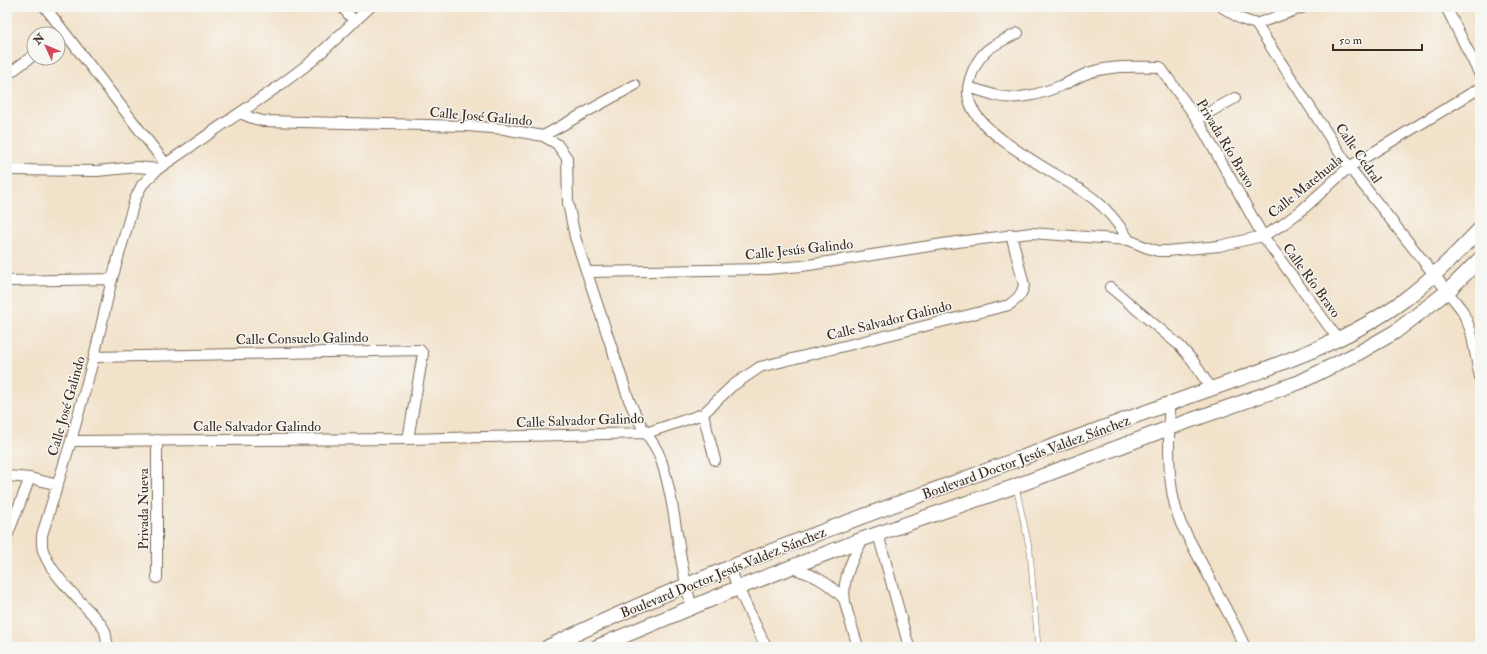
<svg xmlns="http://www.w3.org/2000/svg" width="1487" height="654" font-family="'IM FELL Double Pica',serif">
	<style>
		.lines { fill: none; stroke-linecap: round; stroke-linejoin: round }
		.lane-casing { stroke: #7b6a5a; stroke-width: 6 }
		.street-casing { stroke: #7b6a5a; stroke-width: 12 }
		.secondary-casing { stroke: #7b6a5a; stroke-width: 16 }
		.lane { stroke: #fff; stroke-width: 5 }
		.street { stroke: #fff; stroke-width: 10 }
		.secondary { stroke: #fff; stroke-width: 14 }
		.labels { text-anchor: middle; stroke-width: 3; stroke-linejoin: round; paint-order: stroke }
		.street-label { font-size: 14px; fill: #3b2a1e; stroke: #f6f6f2 }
	</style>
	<rect width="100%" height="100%" fill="#f6f6f2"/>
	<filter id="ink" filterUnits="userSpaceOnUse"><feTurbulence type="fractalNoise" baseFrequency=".025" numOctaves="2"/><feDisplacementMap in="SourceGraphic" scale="8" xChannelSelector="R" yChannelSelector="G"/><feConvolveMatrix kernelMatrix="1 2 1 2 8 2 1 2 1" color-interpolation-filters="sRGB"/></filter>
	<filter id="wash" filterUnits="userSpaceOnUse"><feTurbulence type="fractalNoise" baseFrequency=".012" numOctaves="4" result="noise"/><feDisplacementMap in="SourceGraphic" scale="16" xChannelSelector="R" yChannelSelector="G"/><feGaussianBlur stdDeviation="0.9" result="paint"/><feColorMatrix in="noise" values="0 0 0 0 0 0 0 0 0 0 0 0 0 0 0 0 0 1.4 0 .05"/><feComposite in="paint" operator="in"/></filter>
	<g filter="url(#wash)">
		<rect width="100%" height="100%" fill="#f2e2ca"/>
	</g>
	<g filter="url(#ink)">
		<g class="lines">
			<defs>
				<path id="lane" d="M1016,487l14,64 8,96"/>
				<path id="street" d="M45,7l120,156
					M342,7l13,15
					M1222,7l19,12 15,5
					M1446,7l34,68
					M1256,24l93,143 113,143 9,21 9,47
					M1256,24l48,-17
					M1018,33c-25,12 -39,17 -48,46 -2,7 -3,17 0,24 12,36 94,73 124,96 15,12 25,25 35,41
					M7,75l27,-20
					M968,87c10,3 20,6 29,9 22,5 46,-3 66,-11 9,-4 18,-10 28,-13 22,-7 46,-5 69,-5l37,52 66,117 75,103
					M240,113l12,5 11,3 204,5 37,3 39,7 14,8 10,14 1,45 7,34 54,163c5,11 10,23 17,33 6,9 12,16 15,27 16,47 16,99 31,147
					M1197,119l38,-21
					M543,136l92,-51
					M7,170l90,1 40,-4 21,2
					M588,272l179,-3 35,-3 147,-23 82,-10 98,7 16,7 13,4h9l52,-5 44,-10 19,-11 20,-15 47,-43 131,-79
					M7,281l105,-2
					M1110,287l70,59 13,15 18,28
					M94,357l326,-7 3,4 -15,85
					M1169,404c1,41 -4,80 12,120l55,104 9,19
					M703,414l12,46
					M71,441l337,-2 238,-6 57,-19 29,-28 28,-19 249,-62c8,-6 13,-10 15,-20l-13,-51
					M7,476l23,2 28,7
					M878,534l31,113
					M7,536l23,-58
					M730,567l8,21 28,59
					M791,568c24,7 37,14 54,32
					M157,578v-138
					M108,647l-3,-16 -4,-7c-16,-19 -49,-48 -57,-71 -3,-6 -2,-12 -2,-18l29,-94 23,-84 18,-78 23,-80 7,-14 16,-16 121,-83 33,-25 58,-54
					M858,647c-4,-15 -10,-30 -13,-45 -4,-21 8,-45 18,-63"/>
				<path id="secondary" d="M548,647c168,-81 345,-141 519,-206 52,-19 103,-38 155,-56 63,-23 128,-45 182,-85 28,-21 52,-46 76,-71
					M597,647l141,-59 125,-49 153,-53 153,-58 131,-46 60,-30 35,-20 53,-41 32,-32"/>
			</defs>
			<!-- lane casing -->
			<use href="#lane" class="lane-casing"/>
			<!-- street casing -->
			<use href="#street" class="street-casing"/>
			<!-- secondary casing -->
			<use href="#secondary" class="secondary-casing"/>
			<!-- lane -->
			<use href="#lane" class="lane"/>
			<!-- street -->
			<use href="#street" class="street"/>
			<!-- secondary -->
			<use href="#secondary" class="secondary"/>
		</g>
	</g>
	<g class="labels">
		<!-- street labels -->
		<g class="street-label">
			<text transform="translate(481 116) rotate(5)" y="5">Calle José Galindo</text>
			<text transform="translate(1226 143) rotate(59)" y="5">Privada Río Bravo</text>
			<text transform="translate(1359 153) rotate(55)" y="5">Calle Cedral</text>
			<text transform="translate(1305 186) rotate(-39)" y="5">Calle Matehuala</text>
			<text transform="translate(799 249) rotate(-6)" y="5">Calle Jesús Galindo</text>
			<text transform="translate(1312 280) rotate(54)" y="5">Calle Río Bravo</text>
			<text transform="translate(889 320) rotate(-14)" y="5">Calle Salvador Galindo</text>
			<text transform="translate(302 338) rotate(-1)" y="5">Calle Consuelo Galindo</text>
			<text transform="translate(66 406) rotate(-74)" y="5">Calle José Galindo</text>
			<text transform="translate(580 420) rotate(-2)" y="5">Calle Salvador Galindo</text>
			<text x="257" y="431">Calle Salvador Galindo</text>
			<text transform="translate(1026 457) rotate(-20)" y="5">Boulevard Doctor Jesús Valdez Sánchez</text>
			<text transform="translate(143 509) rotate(-90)" y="5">Privada Nueva</text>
			<text transform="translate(723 572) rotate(-22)" y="5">Boulevard Doctor Jesús Valdez Sánchez</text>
		</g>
	</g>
	<!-- margin -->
	<rect width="1487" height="654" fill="none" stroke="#f6f6f2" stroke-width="24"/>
	<!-- north arrow -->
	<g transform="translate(46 46) rotate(314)"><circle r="19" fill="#f6f6f2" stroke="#aba49d"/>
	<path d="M0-3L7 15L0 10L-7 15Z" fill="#d1495b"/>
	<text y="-6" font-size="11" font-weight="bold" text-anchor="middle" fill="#3b2a1e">N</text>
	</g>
	<!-- scale -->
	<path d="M1333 44v6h89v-6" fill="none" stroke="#3b2a1e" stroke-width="2"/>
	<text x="1339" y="44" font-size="12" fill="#3b2a1e" stroke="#f6f6f2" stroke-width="3" paint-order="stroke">50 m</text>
</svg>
